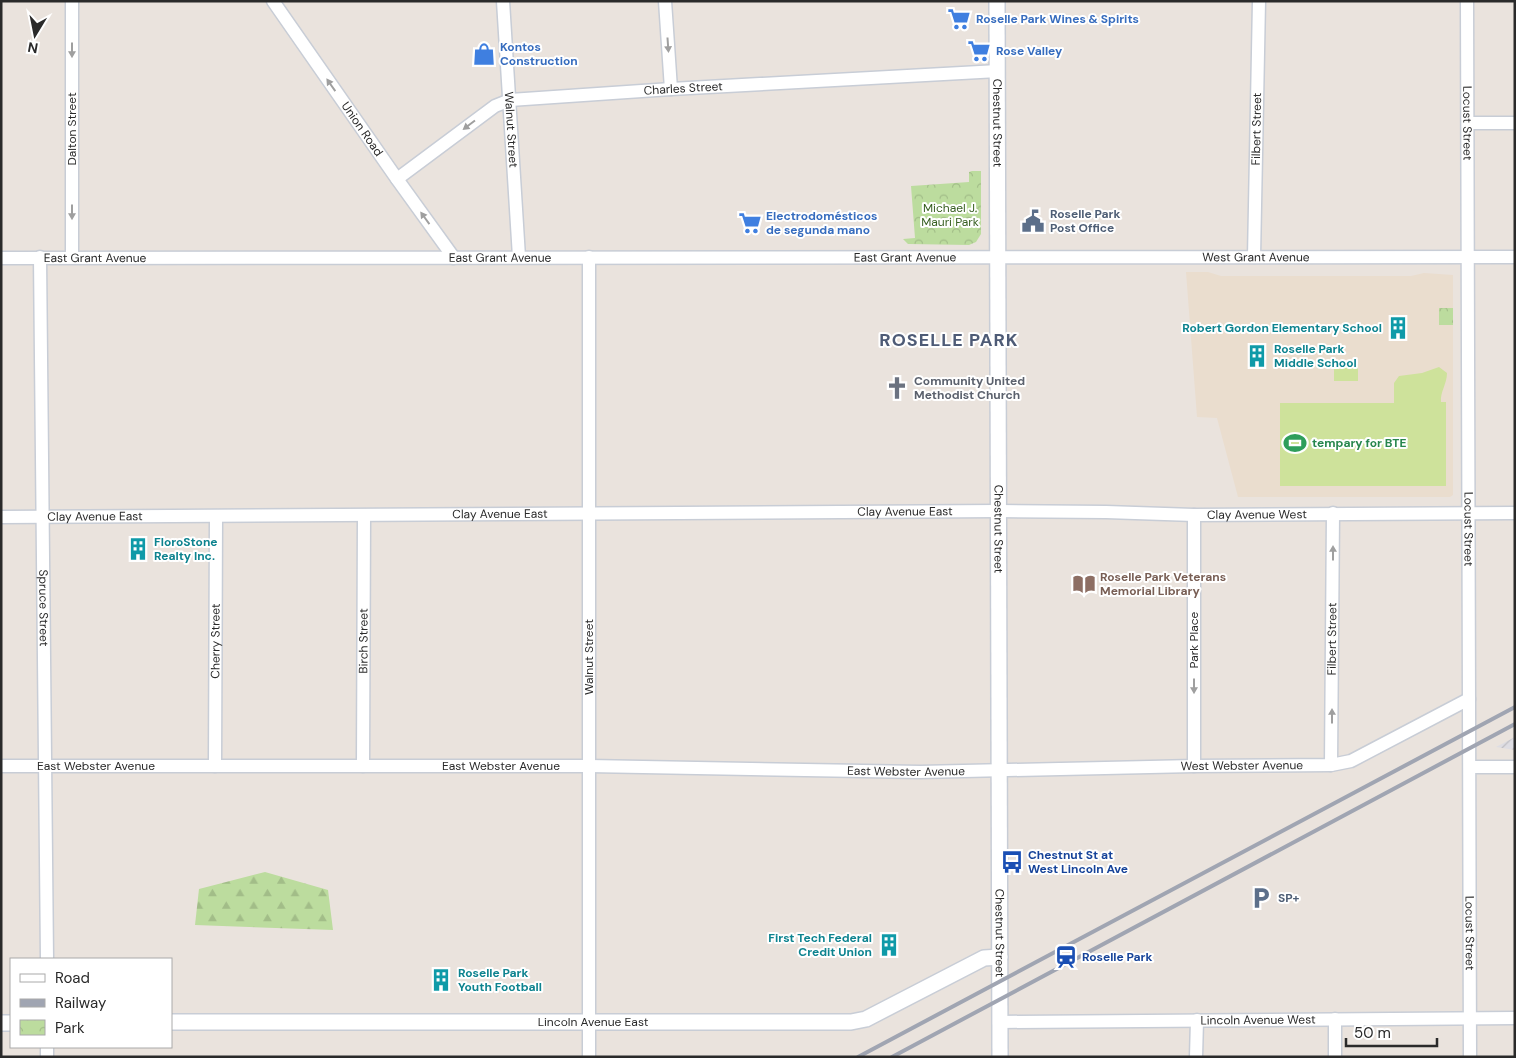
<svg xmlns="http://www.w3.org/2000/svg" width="1516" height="1058" font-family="'DM Sans',sans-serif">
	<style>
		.industrial { fill: url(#industrial-furrows) }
		.education { fill: #eaddce }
		.forest { fill: url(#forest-firs) }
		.park { fill: url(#park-crowns) }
		.pitch { fill: #cee29b }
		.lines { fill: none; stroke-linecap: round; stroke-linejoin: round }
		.minor-casing { stroke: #c8cdd6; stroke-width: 15 }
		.tertiary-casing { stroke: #c8cdd6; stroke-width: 18 }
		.minor { stroke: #fff; stroke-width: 12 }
		.tertiary { stroke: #fff; stroke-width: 15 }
		.rail { stroke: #a0a5b2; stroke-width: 4 }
		.oneway { fill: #9f9f9f }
		.labels { text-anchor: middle; stroke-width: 4; stroke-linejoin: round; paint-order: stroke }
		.shop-label { font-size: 12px; font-weight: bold; fill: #366cbe; stroke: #fff; text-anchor: start }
		.street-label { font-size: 12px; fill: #2a2a2a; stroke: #fff }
		.park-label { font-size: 12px; fill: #375f21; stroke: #fff }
		.service-label { font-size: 12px; font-weight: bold; fill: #4e5e75; stroke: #fff; text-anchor: start }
		.culture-label { font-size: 12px; font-weight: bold; fill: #0d838f; stroke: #fff; text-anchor: start }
		.worship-label { font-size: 12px; font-weight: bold; fill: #5b616d; stroke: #fff; text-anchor: start }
		.leisure-label { font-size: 12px; font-weight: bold; fill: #27864d; stroke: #fff; text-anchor: start }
		.education-label { font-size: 12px; font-weight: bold; fill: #785e54; stroke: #fff; text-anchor: start }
		.transit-label { font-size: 12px; font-weight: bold; fill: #164399; stroke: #fff; text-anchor: start }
		.district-label { font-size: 18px; font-weight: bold; letter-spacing: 1px; fill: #4e5b76; stroke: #fff }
	</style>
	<defs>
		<pattern id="industrial-furrows" width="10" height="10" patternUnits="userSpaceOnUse" patternTransform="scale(1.25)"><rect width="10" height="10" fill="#dedde3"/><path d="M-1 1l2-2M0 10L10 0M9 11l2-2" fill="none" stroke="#bfbec3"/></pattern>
		<pattern id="forest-firs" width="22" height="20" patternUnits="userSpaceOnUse" patternTransform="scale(1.25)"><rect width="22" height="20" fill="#bcdc9e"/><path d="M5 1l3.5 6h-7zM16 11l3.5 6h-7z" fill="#a2bd88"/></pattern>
		<pattern id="park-crowns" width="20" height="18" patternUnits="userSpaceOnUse" patternTransform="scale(1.25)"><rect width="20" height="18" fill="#bcdc9e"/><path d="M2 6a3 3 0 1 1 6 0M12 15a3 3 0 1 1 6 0" fill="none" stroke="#a2bd88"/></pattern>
	</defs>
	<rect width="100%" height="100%" fill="#eae3dd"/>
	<!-- industrial -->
	<path class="industrial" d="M1515,737v13l-19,-3z"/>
	<!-- education -->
	<path class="education" d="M1186,272h22l13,4h190l13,-3 29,2v220l-3,2h-212l-21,-79 -20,-1z"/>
	<!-- forest -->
	<path class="forest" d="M265,872l63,18 5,40 -138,-5 4,-36z"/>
	<!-- park -->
	<path class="park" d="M972,171h9v63l-5,8 -7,3 -61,-1 -5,-5 12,-1 -4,-52 58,-4v-10z
		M1439,308h14v17h-14z"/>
	<!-- pitch -->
	<path class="pitch" d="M1334,364h24v17h-24z
		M1439,367l8,6c0,11 -7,19 -6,29h5v84h-166v-83h114v-20l5,-7 23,-3z"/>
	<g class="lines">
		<defs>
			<g id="minor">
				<path id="s1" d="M273,1l124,178 57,79"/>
				<path id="s2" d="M503,1l16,256"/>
				<path d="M665,1l6,88"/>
				<path id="s3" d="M1467,1l3,1056"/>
				<path d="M1468,123h47"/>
				<path id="s4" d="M397,179l98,-73 15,-6 161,-11 327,-18"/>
				<path id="s5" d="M40,257l7,702"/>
				<path d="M72,257v-256"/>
				<path id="s6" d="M1254,257l5,-256"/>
				<path id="s7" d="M1,258l1514,-1"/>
				<path id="s8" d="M1,517l998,-6 107,1 88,3 321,-2"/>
				<path id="s9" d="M1331,765l2,-252"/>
				<path id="s10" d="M1,766h588l331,6 274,-6 137,-1 20,-4 118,-62"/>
				<path id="s11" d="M215,766l1,-249"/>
				<path id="s12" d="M363,766l1,-250"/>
				<path d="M1194,766v-251"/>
				<path d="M1470,767h45"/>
				<path id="s13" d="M1000,1022l515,-4"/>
				<path d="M47,1057v-10"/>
				<path d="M589,1057v-800"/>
				<path d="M1196,1057l1,-37"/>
				<path d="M1335,1057v-38"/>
			</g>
			<g id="tertiary">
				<path id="s14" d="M997,1l3,1056"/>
				<path id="s15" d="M171,1022h680l15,-3 118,-61 16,-1"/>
				<path d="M1,1023h10"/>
			</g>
		</defs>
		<!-- minor casing -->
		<use href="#minor" class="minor-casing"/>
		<!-- tertiary casing -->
		<use href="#tertiary" class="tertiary-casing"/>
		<!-- minor -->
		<use href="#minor" class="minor"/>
		<!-- tertiary -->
		<use href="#tertiary" class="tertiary"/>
		<!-- rail -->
		<path class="rail" d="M858,1057l657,-350
			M892,1057l623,-333"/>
	</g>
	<!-- one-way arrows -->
	<defs><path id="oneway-solid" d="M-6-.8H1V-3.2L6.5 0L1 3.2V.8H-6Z" transform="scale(1.25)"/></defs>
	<g class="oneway">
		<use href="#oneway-solid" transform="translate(668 45) rotate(86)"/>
		<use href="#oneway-solid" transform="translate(72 50) rotate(90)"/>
		<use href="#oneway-solid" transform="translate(331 85) rotate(-125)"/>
		<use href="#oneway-solid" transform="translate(469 125) rotate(143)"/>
		<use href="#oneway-solid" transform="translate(72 212) rotate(90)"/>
		<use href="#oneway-solid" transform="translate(425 218) rotate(-126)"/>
		<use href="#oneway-solid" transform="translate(1333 553) rotate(-90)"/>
		<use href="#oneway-solid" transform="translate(1194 686) rotate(90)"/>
		<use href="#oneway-solid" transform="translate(1332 716) rotate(-90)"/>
	</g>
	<!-- icons -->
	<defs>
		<symbol id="supermarket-bare" viewBox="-9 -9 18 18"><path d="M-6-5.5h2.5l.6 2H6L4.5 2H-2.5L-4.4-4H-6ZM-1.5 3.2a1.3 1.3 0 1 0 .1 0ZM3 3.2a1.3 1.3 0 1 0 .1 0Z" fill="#3f7fe0" stroke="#fff" stroke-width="2.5" paint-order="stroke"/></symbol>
		<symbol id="shop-bare" viewBox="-9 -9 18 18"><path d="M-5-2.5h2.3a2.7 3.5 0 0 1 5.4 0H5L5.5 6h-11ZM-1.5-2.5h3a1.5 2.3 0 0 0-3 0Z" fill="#3f7fe0" stroke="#fff" stroke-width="2.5" paint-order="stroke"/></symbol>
		<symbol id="civic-bare" viewBox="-9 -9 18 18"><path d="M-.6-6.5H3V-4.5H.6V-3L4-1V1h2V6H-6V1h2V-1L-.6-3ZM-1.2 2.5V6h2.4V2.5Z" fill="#5c6f8a" stroke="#fff" stroke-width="2.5" paint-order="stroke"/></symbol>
		<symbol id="building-bare" viewBox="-9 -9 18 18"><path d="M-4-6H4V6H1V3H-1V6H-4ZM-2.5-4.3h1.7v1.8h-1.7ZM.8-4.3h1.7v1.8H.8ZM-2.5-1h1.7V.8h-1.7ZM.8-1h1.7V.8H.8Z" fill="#0f9aa8" stroke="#fff" stroke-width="2.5" paint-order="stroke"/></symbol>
		<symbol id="church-bare" viewBox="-9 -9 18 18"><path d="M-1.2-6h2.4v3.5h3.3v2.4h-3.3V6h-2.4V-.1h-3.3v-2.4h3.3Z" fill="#6b7280" stroke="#fff" stroke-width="2.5" paint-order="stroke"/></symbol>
		<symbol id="stadium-bare" viewBox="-9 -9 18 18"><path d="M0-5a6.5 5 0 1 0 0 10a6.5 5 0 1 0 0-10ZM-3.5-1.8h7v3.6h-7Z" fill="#2e9e5b" stroke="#fff" stroke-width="2.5" paint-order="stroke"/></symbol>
		<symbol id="library-bare" viewBox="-9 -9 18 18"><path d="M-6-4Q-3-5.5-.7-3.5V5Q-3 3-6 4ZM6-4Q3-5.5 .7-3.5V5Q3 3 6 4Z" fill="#8d6e63" stroke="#fff" stroke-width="2.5" paint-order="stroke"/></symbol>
		<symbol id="bus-bare" viewBox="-9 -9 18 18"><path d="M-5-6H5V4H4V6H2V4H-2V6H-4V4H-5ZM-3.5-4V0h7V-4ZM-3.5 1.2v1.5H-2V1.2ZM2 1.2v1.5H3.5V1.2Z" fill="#1a4fb4" stroke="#fff" stroke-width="2.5" paint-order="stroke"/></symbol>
		<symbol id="parking-bare" viewBox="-9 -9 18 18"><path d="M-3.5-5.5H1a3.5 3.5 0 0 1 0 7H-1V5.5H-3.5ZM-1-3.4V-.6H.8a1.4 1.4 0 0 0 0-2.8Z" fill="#5c6f8a" stroke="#fff" stroke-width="2.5" paint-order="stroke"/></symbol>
		<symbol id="station-bare" viewBox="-9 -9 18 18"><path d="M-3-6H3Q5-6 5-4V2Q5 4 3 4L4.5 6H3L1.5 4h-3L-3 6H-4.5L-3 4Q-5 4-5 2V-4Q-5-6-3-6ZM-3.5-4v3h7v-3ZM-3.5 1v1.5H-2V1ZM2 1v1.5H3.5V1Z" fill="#1a4fb4" stroke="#fff" stroke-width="2.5" paint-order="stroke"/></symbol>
	</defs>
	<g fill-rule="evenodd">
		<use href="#supermarket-bare" x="943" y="3" width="32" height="32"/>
		<use href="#supermarket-bare" x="963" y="35" width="32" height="32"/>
		<use href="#shop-bare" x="468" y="38" width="32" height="32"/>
		<use href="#civic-bare" x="1017" y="205" width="32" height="32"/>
		<use href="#supermarket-bare" x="734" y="207" width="32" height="32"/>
		<use href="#building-bare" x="1382" y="312" width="32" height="32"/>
		<use href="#building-bare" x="1241" y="340" width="32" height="32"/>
		<use href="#church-bare" x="881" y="372" width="32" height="32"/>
		<use href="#stadium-bare" x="1279" y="427" width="32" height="32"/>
		<use href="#building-bare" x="122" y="533" width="32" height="32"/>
		<use href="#library-bare" x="1068" y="568" width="32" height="32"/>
		<use href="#bus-bare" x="996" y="846" width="32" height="32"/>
		<use href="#parking-bare" x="1245" y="882" width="32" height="32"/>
		<use href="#building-bare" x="873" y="929" width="32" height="32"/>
		<use href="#station-bare" x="1050" y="941" width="32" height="32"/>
		<use href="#building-bare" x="425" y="964" width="32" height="32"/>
	</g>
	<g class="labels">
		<!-- shop labels -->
		<g class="shop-label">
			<text x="976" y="23">Roselle Park Wines &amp; Spirits</text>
			<text x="500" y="51">Kontos<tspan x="500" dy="14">Construction</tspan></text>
			<text x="996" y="55">Rose Valley</text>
			<text x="766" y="220">Electrodomésticos<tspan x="766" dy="14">de segunda mano</tspan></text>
		</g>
		<!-- street labels -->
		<g class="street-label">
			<text dy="4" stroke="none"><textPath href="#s4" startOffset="312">Charles Street</textPath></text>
			<text dy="4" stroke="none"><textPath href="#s14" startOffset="122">Chestnut Street</textPath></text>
			<text dy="4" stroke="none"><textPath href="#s3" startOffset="122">Locust Street</textPath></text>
			<text transform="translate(72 129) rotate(-90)" y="4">Dalton Street</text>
			<text dy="4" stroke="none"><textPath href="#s2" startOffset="129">Walnut Street</textPath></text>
			<text dy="4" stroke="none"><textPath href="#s6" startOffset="128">Filbert Street</textPath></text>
			<text dy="4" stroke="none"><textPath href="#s1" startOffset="156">Union Road</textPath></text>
			<text dy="4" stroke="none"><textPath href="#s7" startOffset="94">East Grant Avenue</textPath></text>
			<text dy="4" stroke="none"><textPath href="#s7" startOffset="499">East Grant Avenue</textPath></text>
			<text dy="4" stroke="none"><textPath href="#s7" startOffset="904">East Grant Avenue</textPath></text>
			<text dy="4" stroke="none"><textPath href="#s7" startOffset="1255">West Grant Avenue</textPath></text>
			<text dy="4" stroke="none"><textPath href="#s8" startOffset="904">Clay Avenue East</textPath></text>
			<text dy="4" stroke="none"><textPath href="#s8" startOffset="1256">Clay Avenue West</textPath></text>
			<text dy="4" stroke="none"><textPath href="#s8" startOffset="499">Clay Avenue East</textPath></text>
			<text dy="4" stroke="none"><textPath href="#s8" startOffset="94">Clay Avenue East</textPath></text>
			<text dy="4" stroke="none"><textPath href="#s14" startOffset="528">Chestnut Street</textPath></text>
			<text dy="4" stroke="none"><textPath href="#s3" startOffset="528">Locust Street</textPath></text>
			<text dy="4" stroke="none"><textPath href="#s5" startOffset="351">Spruce Street</textPath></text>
			<text dy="4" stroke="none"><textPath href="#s9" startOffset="126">Filbert Street</textPath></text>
			<text transform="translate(1194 640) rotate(-90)" y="4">Park Place</text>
			<text dy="4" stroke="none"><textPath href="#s11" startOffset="125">Cherry Street</textPath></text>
			<text dy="4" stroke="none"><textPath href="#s12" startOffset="125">Birch Street</textPath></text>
			<text transform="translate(589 657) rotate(-90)" y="4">Walnut Street</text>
			<text dy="4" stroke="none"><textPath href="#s10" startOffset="1241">West Webster Avenue</textPath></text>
			<text dy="4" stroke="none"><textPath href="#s10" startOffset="95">East Webster Avenue</textPath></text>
			<text dy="4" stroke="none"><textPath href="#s10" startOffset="500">East Webster Avenue</textPath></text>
			<text dy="4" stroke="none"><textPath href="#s10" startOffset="905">East Webster Avenue</textPath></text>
			<text dy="4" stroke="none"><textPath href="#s14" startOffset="932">Chestnut Street</textPath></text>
			<text dy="4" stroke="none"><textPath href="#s3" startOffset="932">Locust Street</textPath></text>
			<text dy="4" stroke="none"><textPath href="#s13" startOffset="258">Lincoln Avenue West</textPath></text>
			<text dy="4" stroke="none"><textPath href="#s15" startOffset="422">Lincoln Avenue East</textPath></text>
		</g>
		<!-- park labels -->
		<g class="park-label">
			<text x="950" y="212">Michael J.<tspan x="950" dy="14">Mauri Park</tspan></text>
		</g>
		<!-- service labels -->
		<g class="service-label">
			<text x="1050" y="218">Roselle Park<tspan x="1050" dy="14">Post Office</tspan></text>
			<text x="1278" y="902">SP+</text>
		</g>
		<!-- culture labels -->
		<g class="culture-label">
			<text x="1382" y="332" text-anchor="end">Robert Gordon Elementary School</text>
			<text x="1274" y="353">Roselle Park<tspan x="1274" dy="14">Middle School</tspan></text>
			<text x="154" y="546">FloroStone<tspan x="154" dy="14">Realty Inc.</tspan></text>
			<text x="872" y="942" text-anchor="end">First Tech Federal<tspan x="872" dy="14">Credit Union</tspan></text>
			<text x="458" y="977">Roselle Park<tspan x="458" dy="14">Youth Football</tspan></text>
		</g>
		<!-- worship labels -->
		<g class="worship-label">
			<text x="914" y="385">Community United<tspan x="914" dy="14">Methodist Church</tspan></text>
		</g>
		<!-- leisure labels -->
		<g class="leisure-label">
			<text x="1312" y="447">tempary for BTE</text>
		</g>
		<!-- education labels -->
		<g class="education-label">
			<text x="1100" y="581">Roselle Park Veterans<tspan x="1100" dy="14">Memorial Library</tspan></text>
		</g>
		<!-- transit labels -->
		<g class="transit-label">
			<text x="1028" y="859">Chestnut St at<tspan x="1028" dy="14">West Lincoln Ave</tspan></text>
			<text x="1082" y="961">Roselle Park</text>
		</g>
		<!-- district labels -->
		<g class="district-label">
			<text x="949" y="346">ROSELLE PARK</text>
		</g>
	</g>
	<!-- border -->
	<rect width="1516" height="1058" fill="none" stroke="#2a2a2a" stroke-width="5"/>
	<!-- legend -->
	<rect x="10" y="958" width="162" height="90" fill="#ffffff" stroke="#aaaaaa"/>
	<rect x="20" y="974" width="25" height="8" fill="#ffffff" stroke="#aaaaaa"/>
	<text x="55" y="983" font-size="15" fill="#2a2a2a">Road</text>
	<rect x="20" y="999" width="25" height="8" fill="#a0a5b2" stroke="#aaaaaa"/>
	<text x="55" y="1008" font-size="15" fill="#2a2a2a">Railway</text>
	<rect x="20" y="1020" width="25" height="15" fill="url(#park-crowns)" stroke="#aaaaaa"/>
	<text x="55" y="1033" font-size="15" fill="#2a2a2a">Park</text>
	<!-- north arrow -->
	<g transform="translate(35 35) rotate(190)" stroke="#ffffff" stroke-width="4" paint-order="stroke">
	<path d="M0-4L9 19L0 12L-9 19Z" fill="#2a2a2a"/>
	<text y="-8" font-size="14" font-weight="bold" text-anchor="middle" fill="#2a2a2a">N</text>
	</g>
	<!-- scale -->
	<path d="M1346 1038v8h91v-8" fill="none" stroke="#2a2a2a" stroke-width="2.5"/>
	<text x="1354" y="1038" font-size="15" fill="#2a2a2a" stroke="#ffffff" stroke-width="4" paint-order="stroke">50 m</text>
</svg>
